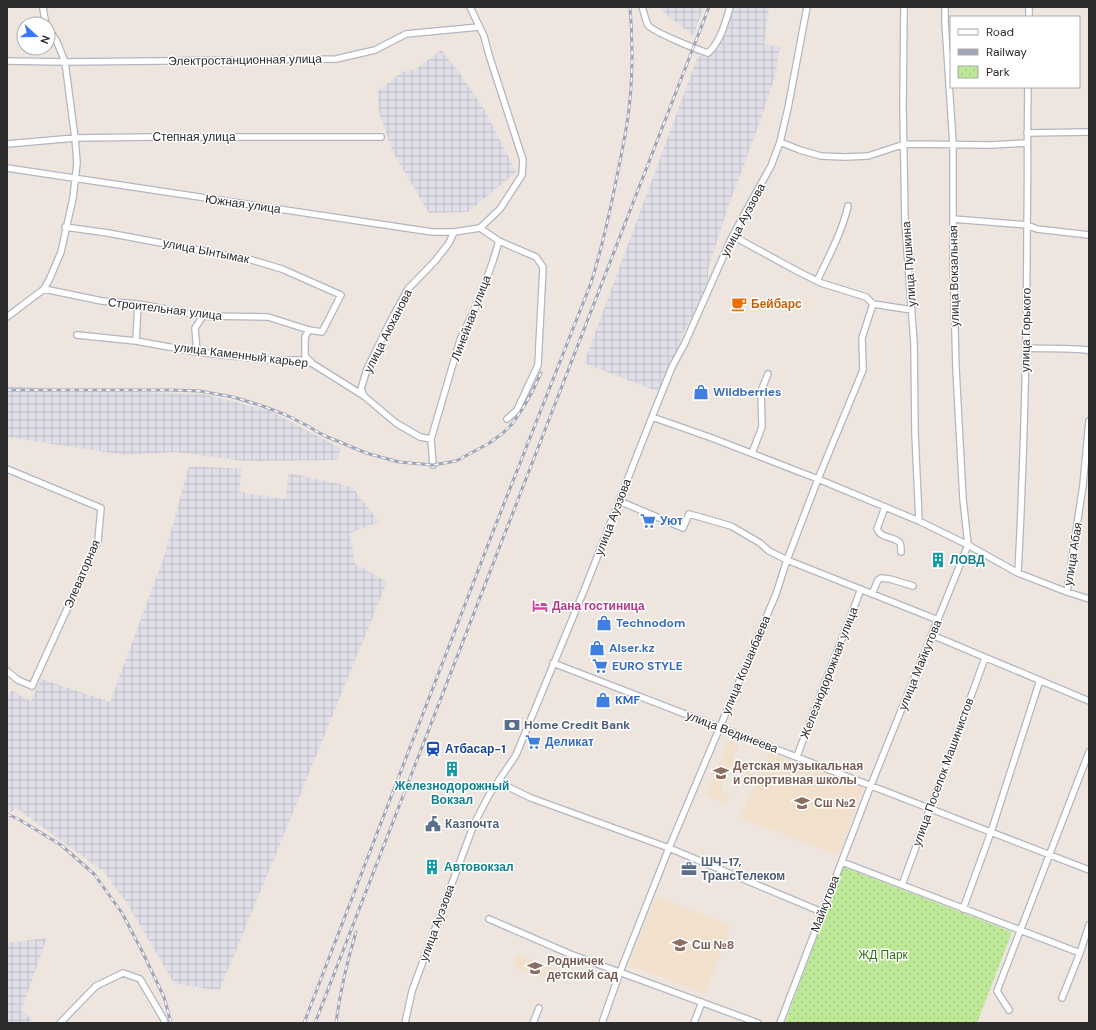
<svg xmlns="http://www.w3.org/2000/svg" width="1096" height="1030" font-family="'DM Sans',sans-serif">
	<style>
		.industrial { fill: url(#industrial-grid) }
		.education { fill: #f1e0cc }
		.park { fill: url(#park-dots) }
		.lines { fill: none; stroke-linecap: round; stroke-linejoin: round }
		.minor-casing { stroke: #b2b6c0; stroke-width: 8 }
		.minor { stroke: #fff; stroke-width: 5.5 }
		.rail-casing { stroke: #a0a6b8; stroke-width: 3 }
		.rail { stroke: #fff; stroke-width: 1.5; stroke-dasharray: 4.5; stroke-linecap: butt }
		.labels { text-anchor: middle; stroke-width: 3; stroke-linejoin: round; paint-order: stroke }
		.street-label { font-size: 12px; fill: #2c2c2c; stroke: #fff }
		.food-label { font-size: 12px; font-weight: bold; fill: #c56008; stroke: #fff; text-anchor: start }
		.shop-label { font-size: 12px; font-weight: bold; fill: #366cbe; stroke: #fff; text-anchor: start }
		.culture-label { font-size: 12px; font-weight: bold; fill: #0d838f; stroke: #fff; text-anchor: start }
		.hotel-label { font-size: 12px; font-weight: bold; fill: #b23c85; stroke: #fff; text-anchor: start }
		.service-label { font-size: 12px; font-weight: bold; fill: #4e5e75; stroke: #fff; text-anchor: start }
		.transit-label { font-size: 12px; font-weight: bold; fill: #164399; stroke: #fff; text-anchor: start }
		.education-label { font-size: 12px; font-weight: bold; fill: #785e54; stroke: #fff; text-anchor: start }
		.park-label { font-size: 12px; fill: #336f16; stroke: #fff }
	</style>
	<defs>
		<pattern id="industrial-grid" width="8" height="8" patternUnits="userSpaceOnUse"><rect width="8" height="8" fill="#e0dee7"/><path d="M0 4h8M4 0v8" fill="none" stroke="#c0bfc6"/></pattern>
		<pattern id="park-dots" width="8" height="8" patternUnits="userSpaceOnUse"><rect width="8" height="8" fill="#bde897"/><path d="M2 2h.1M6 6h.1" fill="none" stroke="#a3c782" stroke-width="1.8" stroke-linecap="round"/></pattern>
	</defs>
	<rect width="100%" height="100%" fill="#eee5de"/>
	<!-- industrial -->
	<path class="industrial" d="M660,7h44l-11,29 -32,-26z
		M734,7h35l-5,37 16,3 -5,29 -14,43 -34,91 -19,60v11l-13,30 -11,20 -22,62 -78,-30 114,-307h13l11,-15z
		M441,50l17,21 26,38 32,63 -48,40 -39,1 -35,-59 -14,-38 -3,-24 25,-20 14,-3z
		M7,386l62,4 134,4 67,17 70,37 -2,12 -94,1 -68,-9 -51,3 -118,-18z
		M189,466l53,3 -3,23 46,7 4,-26 63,14 27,35 -29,11 5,31 32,18 -111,272 -57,137 -45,-8 -47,-80 -24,-32 -88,-64 -3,5 -5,-3v-112l5,-6 19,10 10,-22 69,23 54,-145z
		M47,938l-26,73 11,7 -3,5h-22v-80z"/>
	<!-- education -->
	<path class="education" d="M728,740l11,4 -6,15 22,9 -3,9 -22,-9 -10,23 9,4 -3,9 -20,-8z
		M769,752l95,35 -26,68 -98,-37z
		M656,896l75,30 -26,68 -76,-29z
		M518,954l39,16 -5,11 -39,-15z"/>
	<!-- park -->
	<path class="park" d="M843,867l169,65 -35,91h-192z"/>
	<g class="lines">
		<defs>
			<path id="minor" d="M44,7l-1,2 3,15
				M470,7l14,29 5,19 34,105 -1,15 -22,34 -20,19
				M642,7c2,5 4,15 6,18 5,7 50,25 60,28 13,-12 17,-30 22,-46
				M904,7l-1,99 2,118 9,119 1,90 4,88
				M1029,17v-10
				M7,61l58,1 271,-3 39,-9 31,-16 73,-7
				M1027,133l62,-1
				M780,142l20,8 21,6 24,1 23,-1 37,-12 85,1 37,-2
				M7,144l68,-6 78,-1h228
				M7,168l425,64h22l26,-4
				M953,219l74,6 10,4 52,6
				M733,236l64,35 24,12 45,14 7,7 39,6
				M499,241l37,16 7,10 -5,98 -21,45 -10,9
				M817,281c12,-25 25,-49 31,-75
				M44,289l58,12 36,3 65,12 65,1 41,13 13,2 19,-37 -59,-26 -30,-9 -144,-27 -43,-6
				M7,317l37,-28 6,-11 11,-26 12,-54 4,-35 -2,-25 -10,-76 -8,-20 -9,-14
				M309,330l-4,7v19l6,6
				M77,335l59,6 61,11 74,8h30l12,4 51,32 32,27 24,14 11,2
				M136,341l2,-37
				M1026,348c20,1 41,0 62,2l1,1
				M197,352l-2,-24 8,-12
				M364,396l-3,-7 6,-20 24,-49 17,-31 27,-28 14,-18 5,-11
				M652,417l60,21 106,41 101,42 49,24 50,28 49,19 22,7
				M752,453l10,-26 -1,-36 7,-17
				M433,465l-2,-26 29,-99 18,-38 15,-41 6,-20 -19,-13
				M7,469l94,39 -3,33 -66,145 -14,-6 -11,-9
				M619,501l64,27 6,-14 42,12 29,17 9,8 18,9 151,60
				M885,507l-8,22c4,10 17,7 23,14 1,2 1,7 1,9
				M1018,573c6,-115 9,-231 9,-347 1,-46 0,-93 1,-139
				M1067,592l16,-107 6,-64
				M872,594l6,-14 3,-2 9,1 23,7
				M932,635l157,66
				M553,663l536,207
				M797,756l64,-167
				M498,782l33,16 138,50 153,64
				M842,862l238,91
				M902,885l83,-227
				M963,909l28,-77 49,-152
				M489,919l81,35 188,69
				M1062,998l18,-45 9,-28
				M1009,1010l-12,-19 92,-239
				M60,1023l36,-37 27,-13 17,6 23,39 2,5
				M405,1023l7,-32 62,-167 15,-29 27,-40 69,-167 67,-171 20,-50 13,-24 46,-104 15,-28 25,-45 9,-24 8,-34 19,-101
				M533,1023l6,-15
				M602,1023l18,-51 49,-124 88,-209 19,-45 11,-34 31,-81 45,-109 -1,-32 11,-34
				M694,1023l8,-21
				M780,1023l91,-238 97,-240 -5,-46 -7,-130 -3,-115v-110l-8,-122v-15"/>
		</defs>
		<!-- minor casing -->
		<use href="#minor" class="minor-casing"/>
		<!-- minor -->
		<use href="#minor" class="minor"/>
		<defs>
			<path id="rail" d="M7,390h163l30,1 33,6 27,8 26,10 20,10 17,10 43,18 33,9 34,3 23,-4 32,-17 15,-11 10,-10 10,-15 9,-16 9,-19
				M7,814l13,6 41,25 33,29 28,39 20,38 22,46 7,26
				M304,1023l192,-499 95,-241c11,-35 19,-71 26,-107 4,-19 8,-39 11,-59 5,-37 5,-74 2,-110
				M315,1023l394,-1016
				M336,1023c4,-31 11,-61 20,-91"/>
		</defs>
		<!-- rail casing -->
		<use href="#rail" class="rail-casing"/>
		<!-- rail -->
		<use href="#rail" class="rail"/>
	</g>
	<!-- icons -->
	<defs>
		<symbol id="cafe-bare" viewBox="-9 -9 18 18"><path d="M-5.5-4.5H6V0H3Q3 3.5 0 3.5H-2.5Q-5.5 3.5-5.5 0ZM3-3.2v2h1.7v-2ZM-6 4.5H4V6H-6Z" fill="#e8710a" stroke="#fff" stroke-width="2.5" paint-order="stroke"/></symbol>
		<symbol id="shop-bare" viewBox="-9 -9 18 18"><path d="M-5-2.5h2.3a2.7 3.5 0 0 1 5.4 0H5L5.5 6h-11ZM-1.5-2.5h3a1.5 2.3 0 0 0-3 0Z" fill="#3f7fe0" stroke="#fff" stroke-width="2.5" paint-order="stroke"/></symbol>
		<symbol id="supermarket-bare" viewBox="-9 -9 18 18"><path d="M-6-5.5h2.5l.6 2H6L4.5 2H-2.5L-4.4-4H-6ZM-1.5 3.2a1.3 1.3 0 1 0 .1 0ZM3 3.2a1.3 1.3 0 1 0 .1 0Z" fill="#3f7fe0" stroke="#fff" stroke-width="2.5" paint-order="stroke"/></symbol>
		<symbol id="building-bare" viewBox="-9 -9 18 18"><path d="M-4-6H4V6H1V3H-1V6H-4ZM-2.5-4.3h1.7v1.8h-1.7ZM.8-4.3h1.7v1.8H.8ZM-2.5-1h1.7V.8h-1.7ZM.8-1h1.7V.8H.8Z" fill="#0f9aa8" stroke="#fff" stroke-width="2.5" paint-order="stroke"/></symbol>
		<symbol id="hotel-bare" viewBox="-9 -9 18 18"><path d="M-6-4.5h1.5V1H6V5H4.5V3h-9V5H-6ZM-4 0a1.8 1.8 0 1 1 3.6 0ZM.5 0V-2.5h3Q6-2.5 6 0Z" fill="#d1479c" stroke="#fff" stroke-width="2.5" paint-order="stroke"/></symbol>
		<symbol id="bank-bare" viewBox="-9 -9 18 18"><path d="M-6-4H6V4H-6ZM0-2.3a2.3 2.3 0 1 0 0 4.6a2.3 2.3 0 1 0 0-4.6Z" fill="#5c6f8a" stroke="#fff" stroke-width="2.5" paint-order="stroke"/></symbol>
		<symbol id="station-bare" viewBox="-9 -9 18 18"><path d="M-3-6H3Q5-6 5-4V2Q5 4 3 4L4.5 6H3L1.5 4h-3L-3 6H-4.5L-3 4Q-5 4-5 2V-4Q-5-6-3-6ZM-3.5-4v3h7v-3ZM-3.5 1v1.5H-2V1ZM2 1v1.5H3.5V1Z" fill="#1a4fb4" stroke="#fff" stroke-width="2.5" paint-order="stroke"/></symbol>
		<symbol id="school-bare" viewBox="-9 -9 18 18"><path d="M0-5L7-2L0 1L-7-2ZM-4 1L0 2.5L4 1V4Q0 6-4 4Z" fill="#8d6e63" stroke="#fff" stroke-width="2.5" paint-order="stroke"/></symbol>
		<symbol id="civic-bare" viewBox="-9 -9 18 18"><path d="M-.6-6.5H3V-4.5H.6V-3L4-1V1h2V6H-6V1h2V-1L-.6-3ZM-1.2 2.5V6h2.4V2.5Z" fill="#5c6f8a" stroke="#fff" stroke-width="2.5" paint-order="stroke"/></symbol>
		<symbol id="office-bare" viewBox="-9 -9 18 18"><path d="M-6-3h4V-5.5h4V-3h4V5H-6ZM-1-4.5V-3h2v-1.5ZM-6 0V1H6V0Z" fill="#5c6f8a" stroke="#fff" stroke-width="2.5" paint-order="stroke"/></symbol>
	</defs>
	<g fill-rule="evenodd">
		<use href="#cafe-bare" x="728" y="293" width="22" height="22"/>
		<use href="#shop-bare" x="690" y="381" width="22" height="22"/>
		<use href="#supermarket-bare" x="637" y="510" width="22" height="22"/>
		<use href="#building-bare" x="927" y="549" width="22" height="22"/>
		<use href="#hotel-bare" x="529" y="595" width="22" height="22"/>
		<use href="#shop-bare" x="593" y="612" width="22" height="22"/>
		<use href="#shop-bare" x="586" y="637" width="22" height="22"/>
		<use href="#supermarket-bare" x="589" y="655" width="22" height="22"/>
		<use href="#shop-bare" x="592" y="689" width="22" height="22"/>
		<use href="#bank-bare" x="501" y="714" width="22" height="22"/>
		<use href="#supermarket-bare" x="522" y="731" width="22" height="22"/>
		<use href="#station-bare" x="422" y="738" width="22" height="22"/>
		<use href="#building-bare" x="441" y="758" width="22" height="22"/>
		<use href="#school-bare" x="710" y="762" width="22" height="22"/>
		<use href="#school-bare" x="791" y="792" width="22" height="22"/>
		<use href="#civic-bare" x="422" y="813" width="22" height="22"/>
		<use href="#building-bare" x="421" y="856" width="22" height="22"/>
		<use href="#office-bare" x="678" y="858" width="22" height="22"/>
		<use href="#school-bare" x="669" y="934" width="22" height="22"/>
		<use href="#school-bare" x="524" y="957" width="22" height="22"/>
	</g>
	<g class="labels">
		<!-- street labels -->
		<g class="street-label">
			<text transform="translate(245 60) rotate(-1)" y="4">Электростанционная улица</text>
			<text x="194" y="141">Степная улица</text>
			<text transform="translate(243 204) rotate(8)" y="4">Южная улица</text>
			<text transform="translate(743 220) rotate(-62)" y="4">улица Ауэзова</text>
			<text transform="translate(206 251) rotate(11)" y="4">улица Ынтымак</text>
			<text transform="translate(909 264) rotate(-94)" y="4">улица Пушкина</text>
			<text transform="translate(954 276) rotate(-91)" y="4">улица Вокзальная</text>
			<text transform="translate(165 309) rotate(7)" y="4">Строительная улица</text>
			<text transform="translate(471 318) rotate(-69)" y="4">Линейная улица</text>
			<text transform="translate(1026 330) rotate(-89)" y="4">улица Горького</text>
			<text transform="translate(388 331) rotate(-63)" y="4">улица Аюханова</text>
			<text transform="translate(241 355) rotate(7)" y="4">улица Каменный карьер</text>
			<text transform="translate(613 517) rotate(-69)" y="4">улица Ауэзова</text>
			<text transform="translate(1073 554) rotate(-81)" y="4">улица Абая</text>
			<text transform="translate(82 574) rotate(-67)" y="4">Элеваторная</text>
			<text transform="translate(746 665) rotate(-67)" y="4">улица Кошанбаева</text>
			<text transform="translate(920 665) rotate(-68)" y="4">улица Майкутова</text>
			<text transform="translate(829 673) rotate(-69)" y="4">Железнодорожная улица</text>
			<text transform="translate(732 732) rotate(21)" y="4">улица Вединеева</text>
			<text transform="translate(943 772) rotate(-70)" y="4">улица Поселок Машинистов</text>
			<text transform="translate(825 904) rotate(-69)" y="4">Майкутова</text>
			<text transform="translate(437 923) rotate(-70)" y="4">улица Ауэзова</text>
		</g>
		<!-- food labels -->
		<g class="food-label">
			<text x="751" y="308">Бейбарс</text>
		</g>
		<!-- shop labels -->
		<g class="shop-label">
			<text x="713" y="396">Wildberries</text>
			<text x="660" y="525">Уют</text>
			<text x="616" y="627">Technodom</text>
			<text x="609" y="652">Alser.kz</text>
			<text x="612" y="670">EURO STYLE</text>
			<text x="615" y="704">KMF</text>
			<text x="545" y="746">Деликат</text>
		</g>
		<!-- culture labels -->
		<g class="culture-label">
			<text x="950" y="564">ЛОВД</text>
			<text x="452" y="790" text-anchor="middle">Железнодорожный<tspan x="452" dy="14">Вокзал</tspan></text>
			<text x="444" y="871">Автовокзал</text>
		</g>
		<!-- hotel labels -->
		<g class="hotel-label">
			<text x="552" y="610">Дана гостиница</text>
		</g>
		<!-- service labels -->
		<g class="service-label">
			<text x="524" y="729">Home Credit Bank</text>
			<text x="445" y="828">Казпочта</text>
			<text x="701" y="866">ШЧ-17,<tspan x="701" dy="14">ТрансТелеком</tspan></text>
		</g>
		<!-- transit labels -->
		<g class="transit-label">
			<text x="445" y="753">Атбасар-1</text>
		</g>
		<!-- education labels -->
		<g class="education-label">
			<text x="733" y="770">Детская музыкальная<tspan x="733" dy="14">и спортивная школы</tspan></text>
			<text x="814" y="807">Сш №2</text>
			<text x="692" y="949">Сш №8</text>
			<text x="547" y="965">Родничек<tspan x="547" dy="14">детский сад</tspan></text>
		</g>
		<!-- park labels -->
		<g class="park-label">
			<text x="883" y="959">ЖД Парк</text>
		</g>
	</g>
	<!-- border -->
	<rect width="1096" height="1030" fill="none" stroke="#2c2c2c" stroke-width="16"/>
	<!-- legend -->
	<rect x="950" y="16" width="130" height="72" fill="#ffffff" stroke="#ababab"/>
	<rect x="958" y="29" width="20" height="6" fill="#ffffff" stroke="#ababab"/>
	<text x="986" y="36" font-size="12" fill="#2c2c2c">Road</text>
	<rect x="958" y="49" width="20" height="6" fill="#a0a6b8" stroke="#ababab"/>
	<text x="986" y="56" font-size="12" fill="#2c2c2c">Railway</text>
	<rect x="958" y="66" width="20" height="12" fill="url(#park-dots)" stroke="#ababab"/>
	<text x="986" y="76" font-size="12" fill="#2c2c2c">Park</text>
	<!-- north arrow -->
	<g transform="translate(36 36) rotate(111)"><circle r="19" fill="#ffffff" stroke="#ababab"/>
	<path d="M0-3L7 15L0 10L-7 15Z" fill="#3a77ff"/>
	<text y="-6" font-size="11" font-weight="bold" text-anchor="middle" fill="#2c2c2c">N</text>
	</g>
</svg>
